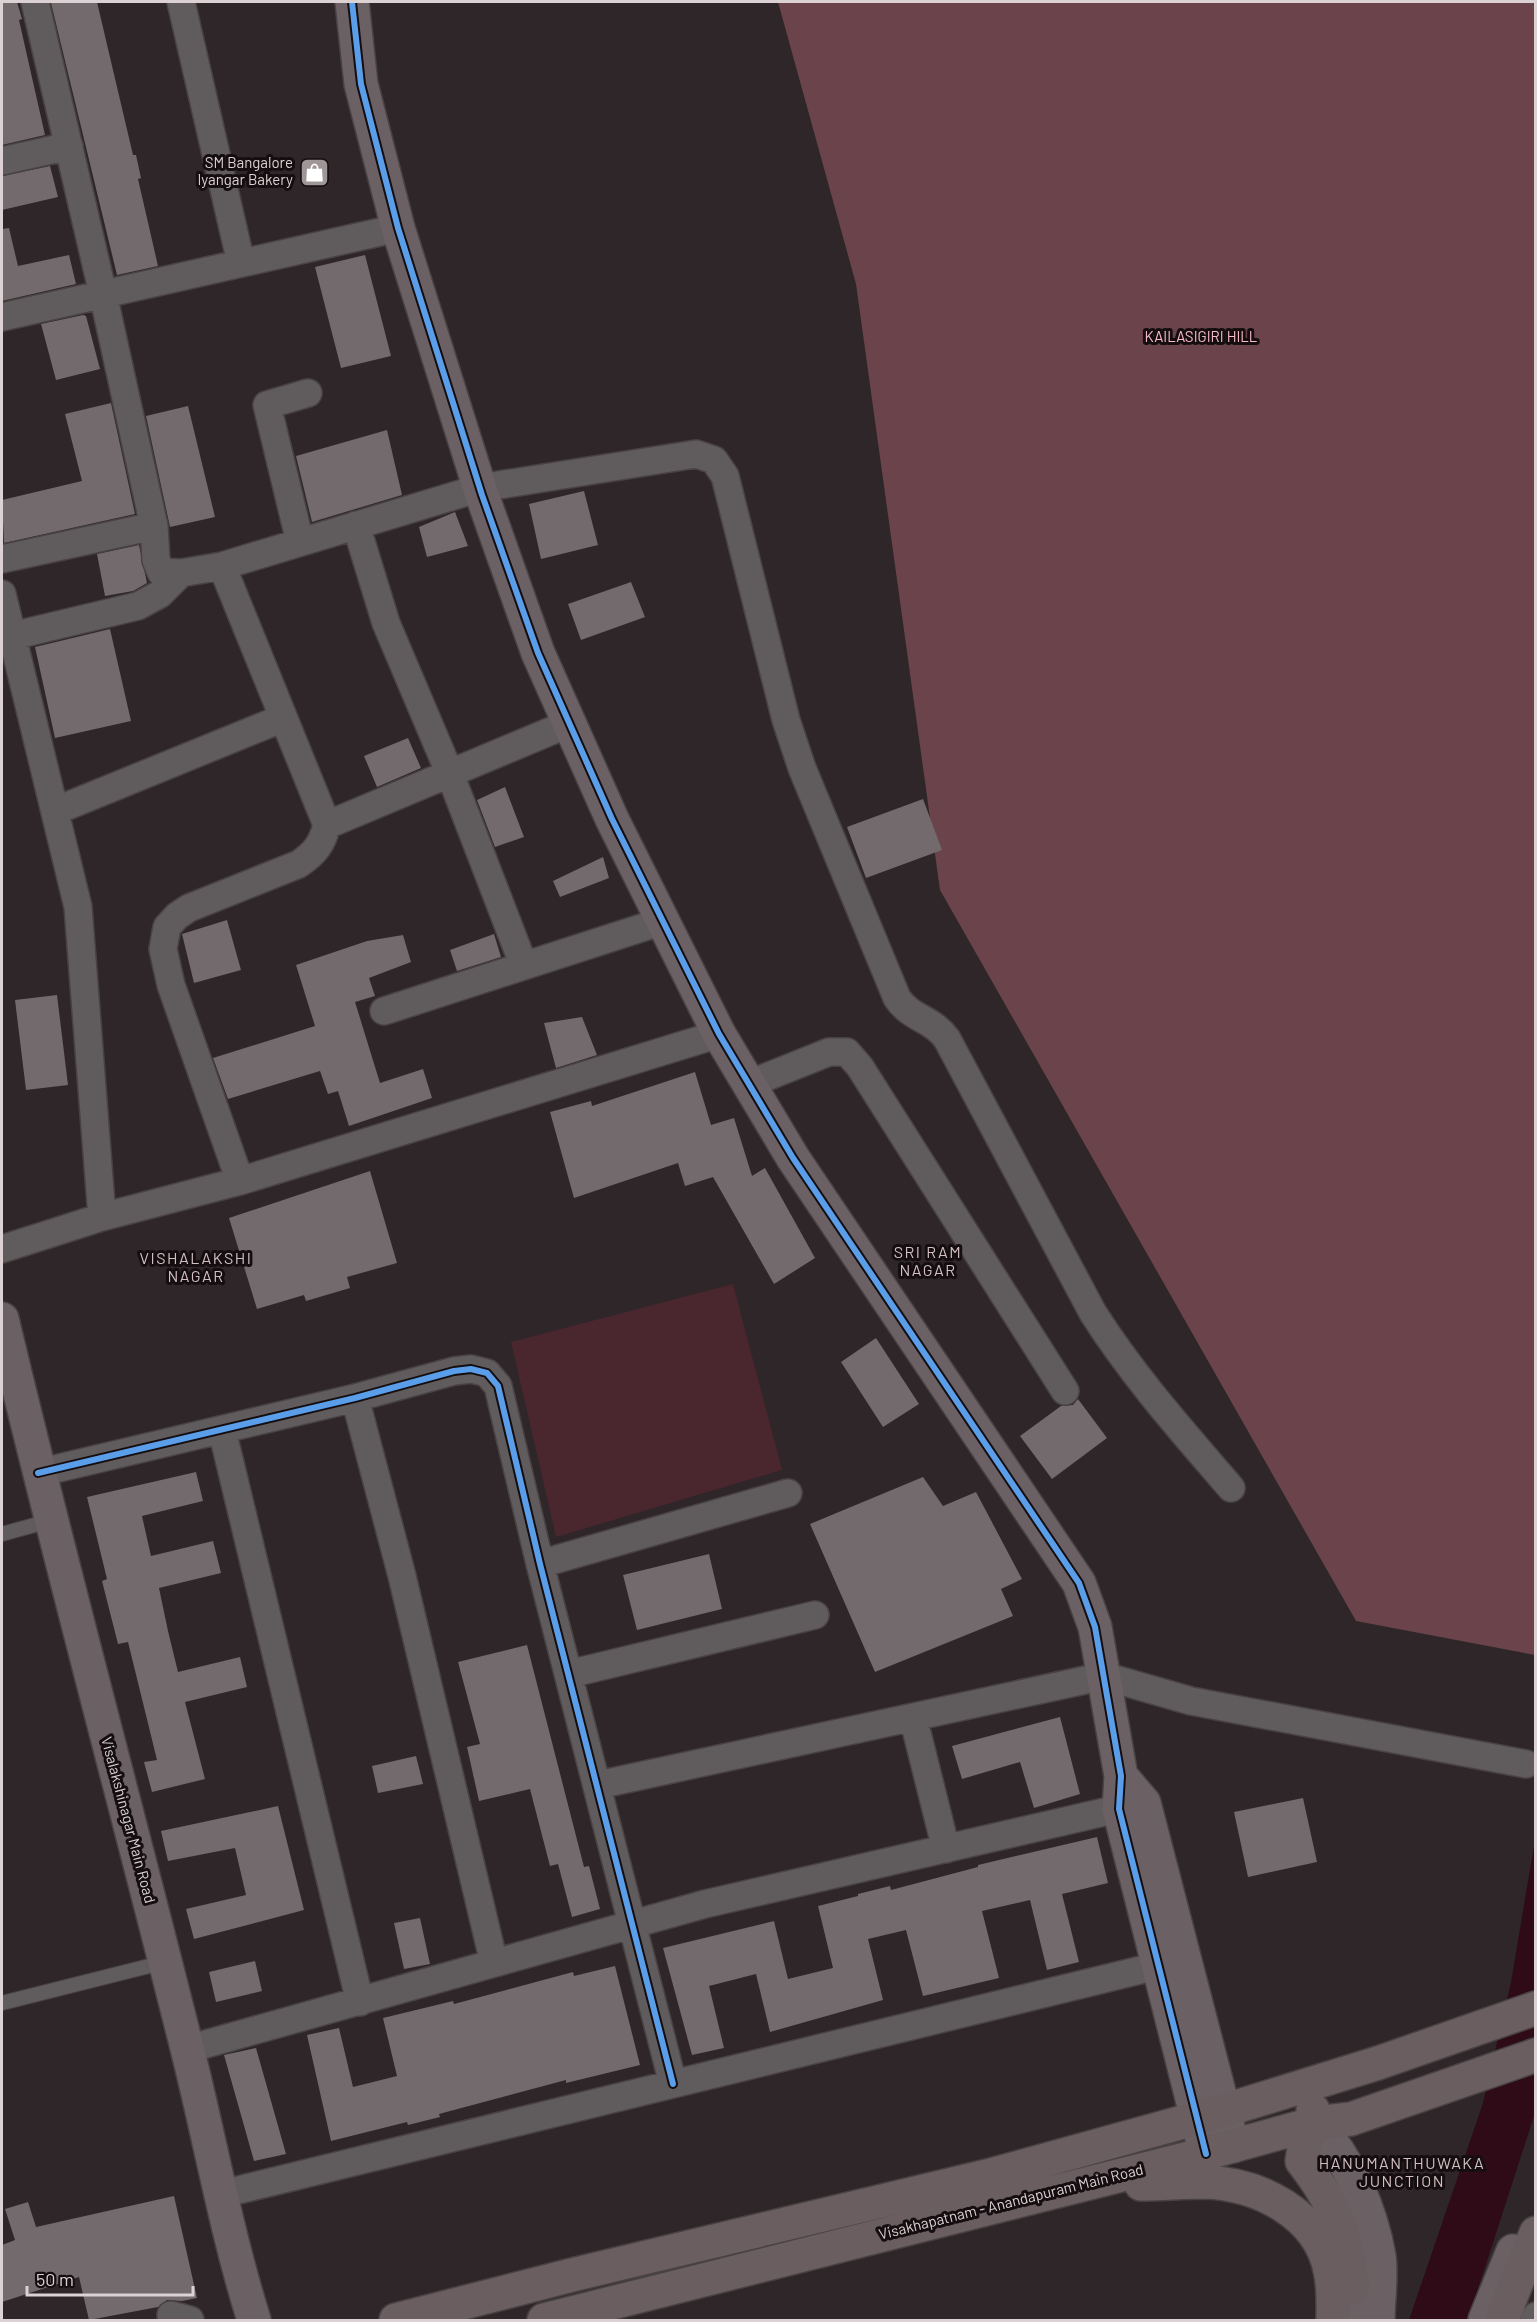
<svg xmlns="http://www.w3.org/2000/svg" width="1537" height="2322" font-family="Barlow,sans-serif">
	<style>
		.green { fill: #4a262f }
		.forest { fill: #6a434b }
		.water { fill: #2e0b16 }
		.building { fill: #726a6c }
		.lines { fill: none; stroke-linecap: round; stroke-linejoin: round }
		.lane-casing { stroke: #494243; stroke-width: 16 }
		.street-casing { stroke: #494243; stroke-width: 30 }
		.secondary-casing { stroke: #494243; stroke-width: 36 }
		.primary-casing { stroke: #494243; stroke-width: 36 }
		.lane { stroke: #605b5c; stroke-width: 14 }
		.street { stroke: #605b5c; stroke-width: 27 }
		.secondary { stroke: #6b6164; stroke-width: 33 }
		.primary { stroke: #6a5e61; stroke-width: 33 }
		.cycleway-casing { stroke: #150e10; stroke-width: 10 }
		.cycleway { stroke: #5a9eea; stroke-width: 6 }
		.labels { text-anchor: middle; stroke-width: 6; stroke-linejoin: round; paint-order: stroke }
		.poi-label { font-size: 15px; fill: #dcd2d3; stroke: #150e10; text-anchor: end }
		.park-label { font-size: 15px; fill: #fabcc9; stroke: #150e10 }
		.street-label { font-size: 15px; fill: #dcd2d3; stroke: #150e10 }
		.neighbourhood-label { font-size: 16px; letter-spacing: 1.5px; fill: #d3bfc3; stroke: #150e10 }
	</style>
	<rect width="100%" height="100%" fill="#2e2628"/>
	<!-- green -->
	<path class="green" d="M733,1284l49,186 -226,67 -45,-195z"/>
	<!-- forest -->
	<path class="forest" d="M778,2h757v1653l-179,-34 -416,-731 -84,-606z"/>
	<!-- water -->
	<path class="water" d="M1535,1840v273l-67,207h-59l74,-217 28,-121z"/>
	<!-- building -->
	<path class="building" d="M2,2h15l5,17 -3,1 26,115 -43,10z
		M59,2h38l36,153h3l5,23 -3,1 20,87 -41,9 -66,-272z
		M50,166l8,31 -56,13v-34z
		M9,228l9,38 51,-11 7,29 -74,17v-72z
		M365,255l26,101 -50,12 -26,-101z
		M83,315l3,1 14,53 -44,11 -15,-56z
		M111,403l24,111 -131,29 -2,-43 80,-19 -17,-67z
		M188,406l27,111 -45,10 -24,-111z
		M387,430l15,65 -90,27 -16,-66z
		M584,491l14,54 -57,14 -12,-55z
		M455,512l13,34 -41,11 -8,-30z
		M139,545l8,38 -14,8 -28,5 -8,-42z
		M631,582l14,35 -64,23 -13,-36z
		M110,629l21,92 -76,17 -20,-91z
		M408,738l13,30 -44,19 -13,-31z
		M505,787l19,50 -29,10 -18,-47z
		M923,799l19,51 -76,28 -19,-51z
		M603,857l6,21 -49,19 -7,-16z
		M227,920l14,50 -47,13 -12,-49z
		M494,934l7,23 -44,14 -7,-21z
		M403,935l8,27 -42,16 6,18 -20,6 25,81 43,-14 9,29 -83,28 -11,-35 -10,3 -8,-23 -92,28 -15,-41 102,-32 -19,-61 71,-24z
		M57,995l11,90 -42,5 -11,-90z
		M582,1017l15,38 -41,13 -12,-45z
		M695,1072l16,53 23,-7 18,58 13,-8 50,90 -41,26 -61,-107 -28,9 -7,-23 -104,35 -24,-86 41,-11 1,5z
		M370,1171l27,92 -50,14 3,11 -44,13 -2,-6 -47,14 -28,-91z
		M876,1338l43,66 -36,23 -42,-65z
		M1078,1399l29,39 -55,41 -32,-43 41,-30 12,-1z
		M196,1472l7,29 -61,15 9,40 62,-15 8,32 -62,15 9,43 10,41 62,-15 7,30 -62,15 20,77 -53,13 -8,-30 13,-2 -29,-118 -10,2 -16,-63 5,-2 -20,-82z
		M923,1477l20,29 33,-14 46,87 -21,10 12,27 -138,56 -65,-148z
		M709,1554l13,55 -85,21 -14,-55z
		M527,1645l57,222 5,-1 11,43 -28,8 -14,-53 -8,2 -20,-77 -51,12 -12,-54 13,-3 -22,-82z
		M1060,1717l20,77 -46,14 -14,-46 -58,17 -10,-33z
		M416,1756l7,28 -45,9 -6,-27z
		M1303,1798l14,64 -69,15 -14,-65z
		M278,1806l26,104 -110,29 -8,-30 60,-14 -11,-47 -67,13 -7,-30z
		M1097,1837l11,46 -46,11 17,68 -32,8 -17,-70 -48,11 17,67 -76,18 -17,-66 -38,9 15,61 -113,32 -14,-58 -47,12 15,62 -32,7 -29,-107 111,-27 14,58 45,-11 -15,-62 40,-10v-2l32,-8 1,4 87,-23v-2z
		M420,1918l10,46 -26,5 -10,-46z
		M255,1961l7,30 -46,11 -7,-30z
		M615,1966l25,99 -74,18v-3l-127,34 1,3 -32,8 -1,-3 -76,19 -24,-106 32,-7 14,59 44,-11 -14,-58 70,-17 1,3 119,-32 1,4z
		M256,2048l30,106 -32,7 -30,-106z
		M174,2196l23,102 -15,3 -15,-1 -9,7 -69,13 -10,-43 -77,25v-57l13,-5 -10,-31 23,-7 8,25z"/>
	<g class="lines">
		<defs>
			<path id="lane" d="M2,1534l47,-13
				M2,2003l163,-41"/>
			<path id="street" d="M35,2l68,292 51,232 2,34 5,12 20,1 41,-7 258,-78 216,-34 18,6 11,16 61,244 16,48 95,230c14,21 35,20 50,41l146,274c40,63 89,118 138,175
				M181,2l60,261
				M2,161l67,-15
				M2,317l396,-89
				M356,525l30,98 64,151 74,192
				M300,542l-33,-137 41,-12
				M2,559l152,-33
				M222,566l105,259
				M2,594l76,313 24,310
				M12,636l126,-30 22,-12 21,-21
				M55,811l228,-93
				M384,1011l279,-90
				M749,1084l80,-32h18l13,15 205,324
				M240,1181l-69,-196 -8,-36 4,-22 10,-11 12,-8 110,-44c16,-11 23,-20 28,-39l243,-102
				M2,1249l100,-32 138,-36 479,-147
				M355,1398l47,178 92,387
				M222,1430l138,572
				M38,1473l317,-75 99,-27 17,-2 16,4 11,13 42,178 133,520
				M540,1564l248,-71
				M569,1674l246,-59
				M913,1717l33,132
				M598,1785l506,-109 87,25 335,63
				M188,2049l517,-145 434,-100
				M222,2194l935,-228
				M171,2315l19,5
				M1534,2320l2,-4"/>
			<path id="secondary" d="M352,2l9,82 37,144 84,267 56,158 74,166 107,215 74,124 286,425 16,44 26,149 -2,33 87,345
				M2,1319c58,244 124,486 185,729 23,91 39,183 67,272
				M1121,1776l23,27 89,343
				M1316,2123c32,35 55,86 63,133 3,20 -1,44 -1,64
				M1352,2319l1,-32
				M1485,2320l28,-69"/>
			<path id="primary" d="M1313,2110l3,13 -11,18 -3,20c34,44 43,71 51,126
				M1141,2184c21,0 43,-2 64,-2 54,2 114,32 125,88 4,16 3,34 3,50
				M396,2320l176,-45 419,-100 232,-64 155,-48 158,-55
				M544,2320l645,-162 127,-35 35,-4 185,-64
				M1502,2320l34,-87"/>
		</defs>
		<!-- lane casing -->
		<use href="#lane" class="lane-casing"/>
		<!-- street casing -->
		<use href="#street" class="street-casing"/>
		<!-- secondary casing -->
		<use href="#secondary" class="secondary-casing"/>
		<!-- primary casing -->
		<use href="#primary" class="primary-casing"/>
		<!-- lane -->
		<use href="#lane" class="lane"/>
		<!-- street -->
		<use href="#street" class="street"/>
		<!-- secondary -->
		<use href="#secondary" class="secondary"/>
		<!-- primary -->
		<use href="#primary" class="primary"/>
		<defs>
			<path id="cycleway" d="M352,2l9,82 37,144 84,267 56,158 74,166 107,215 74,124 286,425 16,44 26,149 -2,33 87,345
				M38,1473l317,-75 99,-27 17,-2 16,4 11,13 42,178 133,520"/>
		</defs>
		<!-- cycleway casing -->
		<use href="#cycleway" class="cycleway-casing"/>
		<!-- cycleway -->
		<use href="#cycleway" class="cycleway"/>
	</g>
	<!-- icons -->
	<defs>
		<symbol id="shop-square" viewBox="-11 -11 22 22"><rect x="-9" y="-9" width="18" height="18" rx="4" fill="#9f9697" stroke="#150e10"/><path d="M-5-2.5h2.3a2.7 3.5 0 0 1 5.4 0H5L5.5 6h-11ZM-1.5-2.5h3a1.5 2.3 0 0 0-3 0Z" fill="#fff"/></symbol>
	</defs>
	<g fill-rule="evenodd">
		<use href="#shop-square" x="298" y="156" width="33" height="33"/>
	</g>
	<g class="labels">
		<!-- poi labels -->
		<g class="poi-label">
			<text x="293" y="168">SM Bangalore<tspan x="293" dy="17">Iyangar Bakery</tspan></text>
		</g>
		<!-- park labels -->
		<g class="park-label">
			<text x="1201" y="342">KAILASIGIRI HILL</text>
		</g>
		<!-- street labels -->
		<g class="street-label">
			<text transform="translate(128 1820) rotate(75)" y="5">Visalakshinagar Main Road</text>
			<text transform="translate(1011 2202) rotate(-14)" y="5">Visakhapatnam - Anandapuram Main Road</text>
		</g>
		<!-- neighbourhood labels -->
		<g class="neighbourhood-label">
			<text x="928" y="1258">SRI RAM<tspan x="928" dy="18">NAGAR</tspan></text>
			<text x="196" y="1264">VISHALAKSHI<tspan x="196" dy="18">NAGAR</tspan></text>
			<text x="1402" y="2169">HANUMANTHUWAKA<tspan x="1402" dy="18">JUNCTION</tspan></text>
		</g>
	</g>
	<!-- border -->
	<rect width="1537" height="2322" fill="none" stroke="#dcd2d3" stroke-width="6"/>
	<!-- scale -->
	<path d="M27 2286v9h166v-9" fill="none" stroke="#dcd2d3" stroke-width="3"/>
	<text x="36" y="2286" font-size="18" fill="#dcd2d3" stroke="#150e10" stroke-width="4.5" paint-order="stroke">50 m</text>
</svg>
